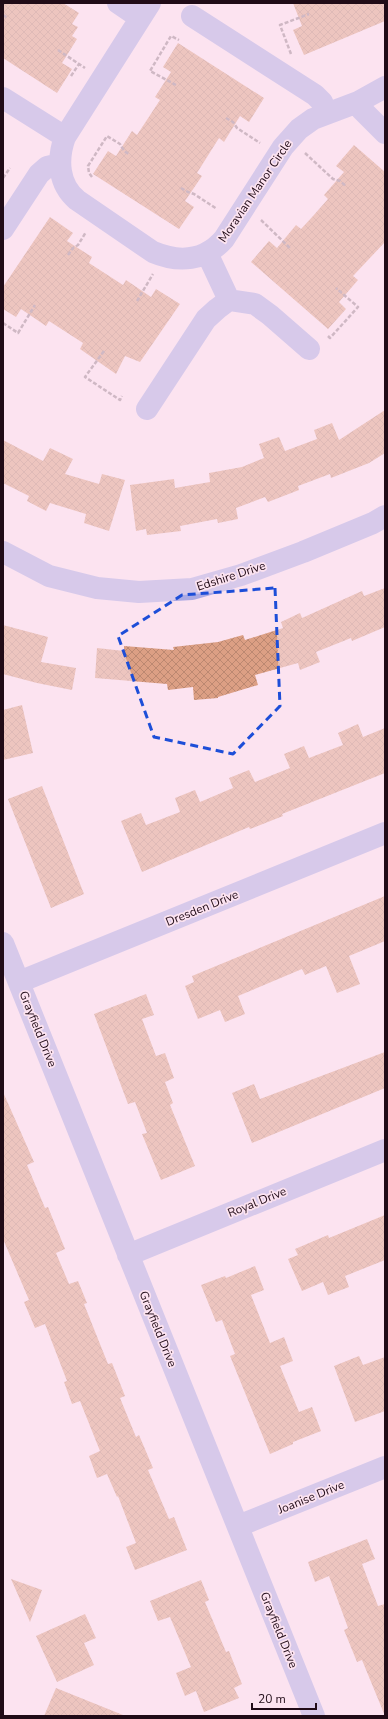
<svg xmlns="http://www.w3.org/2000/svg" width="388" height="1719" font-family="'Nunito Sans',sans-serif">
	<style>
		.building { fill: url(#building-cross-hatch) }
		.lines { fill: none; stroke-linecap: round; stroke-linejoin: round }
		.path { stroke: #9a838f; stroke-width: 2.5; stroke-dasharray: 4 2; stroke-linecap: butt }
		.minor { stroke: #aba9e3; stroke-width: 22 }
		.marked { fill: none; stroke: #1d4ed8; stroke-width: 3; stroke-dasharray: 8 5; stroke-linejoin: round }
		.labels { text-anchor: middle; stroke-width: 3.5; stroke-linejoin: round; paint-order: stroke }
		.street-label { font-size: 12px; fill: #200b17; stroke: #fce3f0 }
	</style>
	<defs>
		<pattern id="building-cross-hatch" width="8" height="8" patternUnits="userSpaceOnUse"><rect width="8" height="8" fill="#dc9f84"/><path d="M0 0l8 8M0 8l8-8" fill="none" stroke="#bc8871"/></pattern>
	</defs>
	<rect width="100%" height="100%" fill="#fce3f0"/>
	<!-- building -->
	<path class="building" d="M3,3h60l16,10 -7,11 6,3 -6,9 5,3 -15,24 10,6 -15,24 -54,-35z
		M293,3h92v18l-81,34 -11,-25 9,-4z
		M178,43l86,55 -15,24 -9,-6 -16,26 -5,-4 -22,35 5,3 -17,25 9,6 -15,22 -86,-55 15,-23 8,5 16,-25 5,4 23,-35 -5,-3 16,-25 -8,-5z
		M354,145l31,27v70l-32,34 5,4 -19,22 7,7 -18,20 -77,-67 18,-21 8,7 19,-23 5,4 12,-13 15,-17 -4,-4 20,-23 -8,-6z
		M50,217l23,16 -6,8 25,16 -3,6 34,22 3,-5 25,17 5,-8 24,15 -40,58 -15,-6 -9,18 -36,-25 3,-6 -34,-22 -3,5 -25,-17 -5,8 -13,-8v-22z
		M385,410v43l-16,10 -38,15 -1,-4 -32,12 1,4 -31,12 -3,-5 -29,11 2,11 -20,4 -1,-4 -37,7 1,5 -34,4 -1,-6 -10,2 -6,-46 44,-6 1,9 35,-6 -1,-9 33,-6 22,-9 -5,-14 20,-7 6,14 32,-12 -3,-9 18,-7 7,17z
		M3,440l40,21 7,-13 23,11 -8,15 34,10 3,-10 23,6 -16,51 -25,-8 2,-9 -36,-11 -4,8 -19,-10 2,-5 -26,-13z
		M385,588v39l-33,14 -1,-3 -35,14 4,10 -20,8 -2,-7 -43,12 3,10 -40,12v1l-24,2 -1,-13 -25,3 -1,-6 -72,-6 2,-30 27,3v-5l50,4 -1,-3 45,-5 25,-7 2,5 38,-12 -2,-6 19,-9 2,5 60,-27 2,5z
		M3,625l45,12 -7,25 35,6 -4,22 -35,-7 -34,-9z
		M22,705l11,48 -30,7v-50z
		M358,724l5,13 22,-9v45l-103,41 1,2 -33,13 -1,-2 -107,45 -21,-51 20,-8 5,12 34,-13 -5,-14 20,-8 5,12 33,-14 -4,-10 20,-8 6,12 35,-14 -6,-14 20,-8 5,12 34,-13 -5,-12z
		M42,786l42,108 -33,14 -43,-109z
		M385,896v45l-36,15 11,28 -23,9 -11,-27 -21,9 -3,-6 -64,27 7,18 -20,8 -5,-12 -22,9 -13,-33 9,-4 -2,-6z
		M146,994l8,21 -12,4 14,37 9,-3 9,25 -9,4 8,21 -3,2 25,61 -34,14 -19,-46 5,-1 -12,-31 -7,2 -34,-90z
		M385,1052v36l-133,55 -20,-50 22,-9 6,15z
		M3,1092l31,70 -7,3 18,43 3,-1 17,42 -9,4 13,31 9,-3 9,22 -3,1 24,60 4,-1 13,33 -5,2 16,39 3,-2 14,33 -5,2 21,49 5,-2 13,33 -52,20 -9,-23 10,-4 -18,-47 -1,1 -10,-23 -10,4 -8,-22 11,-5 -20,-50 -8,3 -8,-22 3,-1 -22,-57 -10,4 -11,-26 5,-2 -26,-61z
		M385,1215v45l-40,16 4,11 -21,8 -5,-13 -21,9 -14,-32 10,-4 -3,-6 33,-14 1,3z
		M255,1266l9,24 -13,5 19,48 14,-6 9,24 -13,5 19,46 13,-5 9,24 -28,11v2l-23,10 -40,-98 5,-2 -13,-34 -6,2 -15,-37 24,-9 1,2z
		M359,1356l4,9 22,-8v54l-30,11 -21,-56z
		M367,1539l8,20 -13,5 16,42 7,-2v112l-23,-56 -5,2 -13,-32 4,-2 -19,-52 -14,6 -7,-20z
		M11,1579l31,11 -12,32z
		M201,1580l8,20 -4,2 21,50 3,-1 13,33 -8,4 5,10 -35,14 -8,-21 -11,5 -9,-23 15,-6 -21,-50 -12,4 -8,-20z
		M85,1614l11,24 -12,5 10,22 -37,17 -21,-46z
		M56,1688l67,27v1h-79z"/>
	<g class="lines">
		<!-- path -->
		<path class="path" d="M3,15l5,3
			M58,50l27,18
			M291,54l-11,-29 29,-11
			M71,76l8,-12
			M176,85l-26,-14 21,-35 8,4
			M226,118l7,4 4,6 23,15
			M305,153l28,26 7,2 6,5
			M92,177l-3,-4 -1,-7 19,-30 13,8 4,7 6,4
			M3,178l7,-10
			M181,188l7,4 6,2 23,15
			M261,220l30,29
			M68,255l5,-7 5,-3 8,-13
			M137,301l16,-27
			M3,323l15,10 17,-28
			M328,336l2,2 28,-31 -22,-19
			M104,351l-19,26 35,23 2,-4"/>
		<!-- minor -->
		<path class="minor" d="M118,3l22,15
			M150,3l-85,134c-8,22 -7,47 12,63l76,52c26,11 52,9 71,-13l59,-92 16,-18 14,-10 45,-17 27,-15
			M192,16l123,79 7,7 5,11
			M3,98l62,39
			M358,102l4,8 23,23
			M3,229l36,-55 8,-7 13,-3
			M207,253l22,47 26,4 15,11 39,34
			M147,409l59,-90 11,-10 12,-9
			M3,552l46,24 48,12 42,4 53,-3 49,-14 62,-23 70,-29 12,-7
			M3,943l311,773
			M19,982l366,-149
			M128,1255l257,-105
			M238,1526l147,-59"/>
	</g>
	<!-- marked area -->
	<path d="M0 0H388V1719H0ZM275,588l5,118 -47,48 -79,-17 -36,-101 64,-41z" fill="#fce3f0" fill-opacity=".55" fill-rule="evenodd"/>
	<path class="marked" d="M275,588l5,118 -47,48 -79,-17 -36,-101 64,-41z"/>
	<g class="labels">
		<!-- street labels -->
		<g class="street-label">
			<text transform="translate(255 191) rotate(-56)" y="4">Moravian Manor Circle</text>
			<text transform="translate(231 576) rotate(-18)" y="4">Edshire Drive</text>
			<text transform="translate(202 908) rotate(-22)" y="4">Dresden Drive</text>
			<text transform="translate(38 1029) rotate(68)" y="4">Grayfield Drive</text>
			<text transform="translate(257 1202) rotate(-22)" y="4">Royal Drive</text>
			<text transform="translate(158 1329) rotate(68)" y="4">Grayfield Drive</text>
			<text transform="translate(311 1497) rotate(-22)" y="4">Joanise Drive</text>
			<text transform="translate(279 1630) rotate(68)" y="4">Grayfield Drive</text>
		</g>
	</g>
	<!-- border -->
	<rect width="388" height="1719" fill="none" stroke="#200b17" stroke-width="8"/>
	<!-- scale -->
	<path d="M252 1703v6h64v-6" fill="none" stroke="#200b17" stroke-width="2"/>
	<text x="258" y="1703" font-size="12" fill="#200b17" stroke="#fce3f0" stroke-width="3" paint-order="stroke">20 m</text>
</svg>
